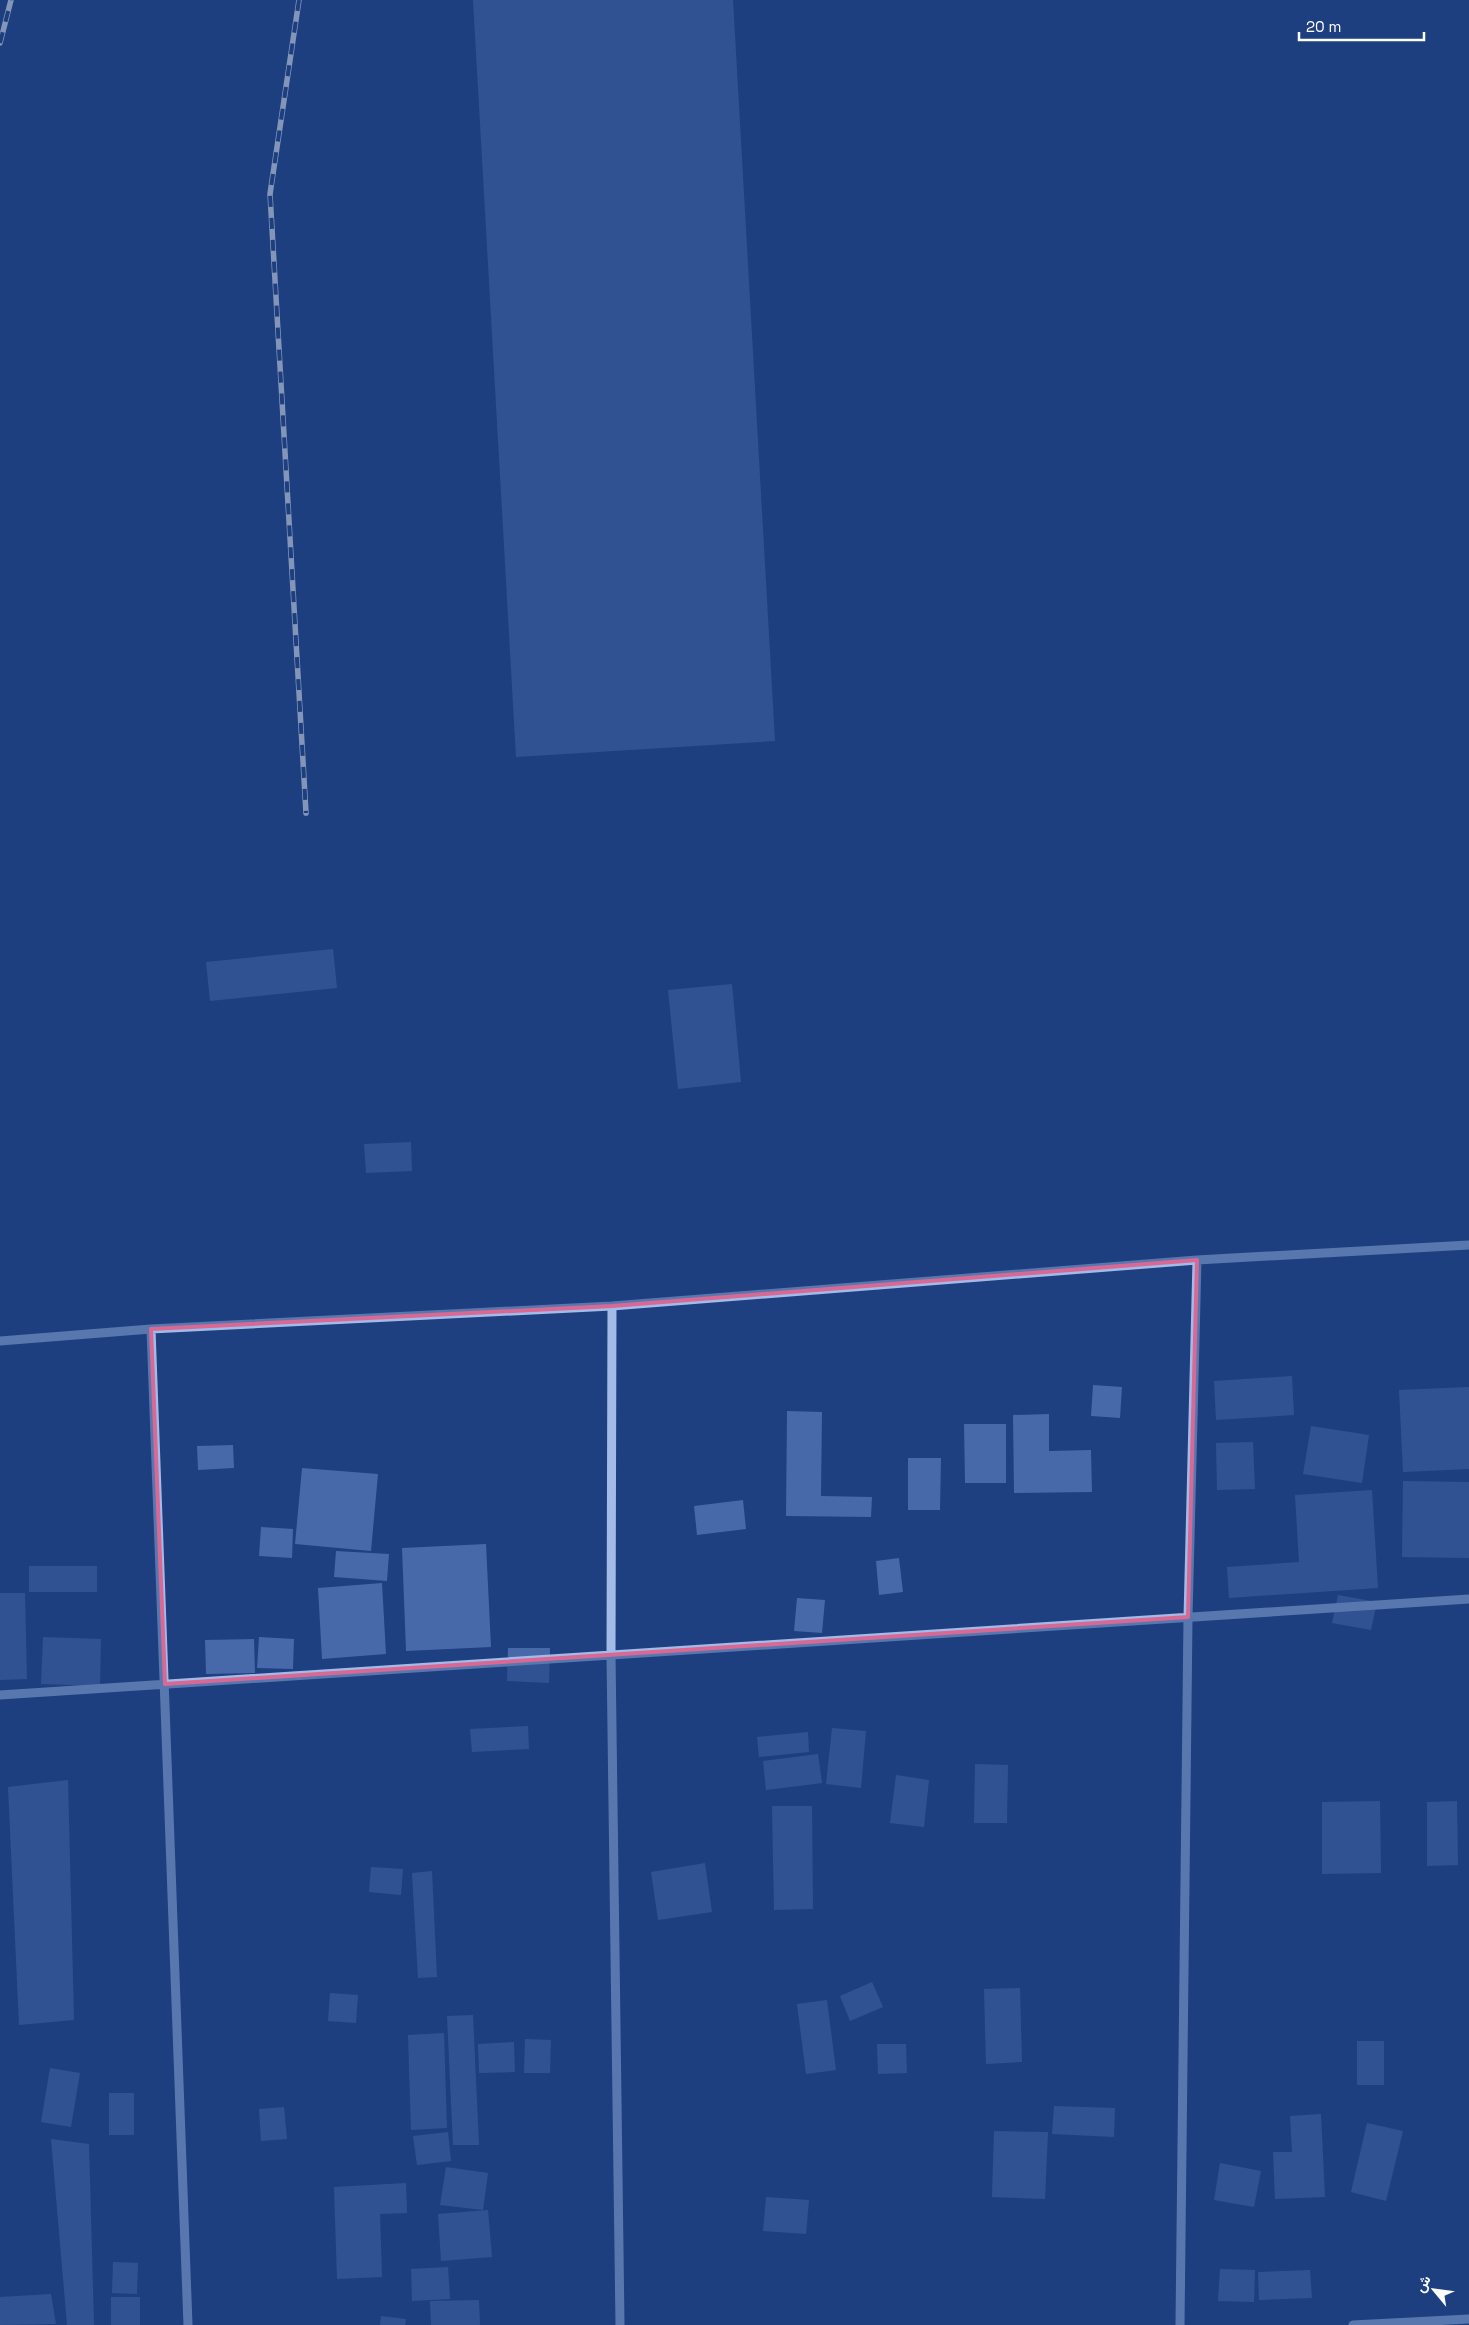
<svg xmlns="http://www.w3.org/2000/svg" width="1469" height="2325" font-family="'Space Grotesk',Vazirmatn,sans-serif">
	<style>
		.building { fill: #4769aa }
		.lines { fill: none; stroke-linecap: round; stroke-linejoin: round }
		.minor { stroke: #a3bbe8; stroke-width: 9 }
		.rail-casing { stroke: #fff; stroke-width: 5.5 }
		.rail { stroke: #1e3f80; stroke-width: 4; stroke-dasharray: 11; stroke-linecap: butt }
		.marked { fill: none; stroke: #d76994; stroke-width: 4; stroke-linejoin: round }
	</style>
	<rect width="100%" height="100%" fill="#1e3f80"/>
	<!-- building -->
	<path class="building" d="M473,0h260l42,741 -259,16z
		M333,949l4,39 -127,13 -4,-39z
		M732,984l9,98 -63,7 -10,-99z
		M411,1142l1,29 -46,2 -2,-29z
		M1292,1376l2,39 -78,5 -2,-39z
		M1093,1385l29,2 -2,31 -29,-2z
		M1469,1387v82l-66,3 -4,-82z
		M787,1411l35,1 -1,84 51,1 -1,20 -85,-1z
		M1049,1414v37l42,-1 1,42 -78,1 -1,-78z
		M964,1424h42v59h-41z
		M1311,1426l58,9 -7,48 -59,-9z
		M1253,1442l2,47 -38,1 -1,-47z
		M233,1445l1,23 -36,2 -1,-24z
		M908,1458h33l-1,52h-32z
		M302,1468l76,6 -7,77 -76,-7z
		M1403,1481l66,1v76l-67,-1z
		M1372,1490l6,98 -149,10 -2,-31 72,-5 -4,-67z
		M743,1500l3,29 -49,6 -3,-29z
		M261,1527l32,2 -1,29 -33,-2z
		M486,1544l5,103 -85,4 -4,-103z
		M336,1551l53,3 -2,27 -53,-4z
		M899,1558l4,34 -24,3 -3,-34z
		M29,1566h68v26h-68z
		M382,1583l4,71 -64,5 -4,-71z
		M0,1593h25l2,86 -27,1z
		M1338,1595l39,7 -6,28 -39,-7z
		M797,1598l28,2 -3,33 -28,-2z
		M43,1637l58,2 -1,47 -59,-2z
		M259,1637l35,2 -1,30 -36,-1z
		M254,1639l1,34 -49,1 -1,-34z
		M508,1648h42l-1,35 -42,-2z
		M528,1726l1,23 -57,3 -2,-23z
		M832,1728l34,3 -5,57 -35,-4z
		M808,1732l1,20 -50,5 -2,-20z
		M818,1754l4,29 -56,7 -3,-29z
		M975,1764l33,1 -1,58h-33z
		M896,1775l33,5 -5,47 -34,-4z
		M68,1780l6,240 -55,5 -11,-238z
		M1380,1801l1,72 -59,1v-72z
		M1457,1801l1,64 -31,1v-64z
		M772,1806h40l1,103 -39,1z
		M705,1863l7,49 -54,8 -7,-48z
		M371,1867l32,2 -2,26 -32,-3z
		M432,1871l5,106 -19,1 -6,-105z
		M872,1982l11,25 -33,14 -10,-25z
		M1020,1988l2,74 -36,2 -2,-75z
		M330,1993l28,2 -2,28 -28,-2z
		M827,2000l9,70 -30,4 -9,-70z
		M473,2015l6,130h-26l-6,-129z
		M444,2033l3,95 -36,2 -3,-95z
		M525,2039l26,1 -1,33h-26z
		M1357,2041h27v44h-27z
		M514,2042l1,30 -36,1 -1,-29z
		M877,2044h29l1,29 -29,1z
		M50,2068l30,5 -9,54 -30,-5z
		M109,2093h25v42h-25z
		M1054,2106l61,2 -1,29 -62,-3z
		M284,2107l3,32 -26,2 -2,-32z
		M1321,2114l4,83 -50,2 -2,-47h19l-2,-36z
		M1367,2123l36,8 -17,70 -35,-9z
		M994,2131l54,1 -3,67 -53,-2z
		M448,2132l3,29 -34,4 -4,-29z
		M51,2139l38,5 5,181h-27z
		M1220,2163l41,8 -7,36 -40,-7z
		M446,2167l42,6 -5,37 -43,-5z
		M406,2183l1,30 -27,1 2,63 -45,2 -3,-92z
		M766,2197l43,3 -3,34 -43,-3z
		M488,2210l4,47 -51,4 -3,-47z
		M113,2262l25,1 -1,31 -25,-1z
		M448,2267l2,32 -38,2 -1,-32z
		M1220,2269l35,1 -1,32 -36,-1z
		M1310,2270l2,28 -53,2 -1,-28z
		M51,2294l5,30 -56,1v-28z
		M111,2297h29v28h-29z
		M479,2300l1,25h-49l-1,-24z
		M381,2316l25,3 -1,6h-25z"/>
	<g class="lines">
		<!-- minor -->
		<path class="minor" d="M612,1306l-1,349 9,670
			M151,1329l37,996
			M0,1341l151,-12 461,-23 585,-46 272,-15
			M0,1695l1469,-96
			M1180,2325l8,-708 9,-357
			M1353,2325l116,-6"/>
		<defs>
			<path id="rail" d="M299,0l-29,194 36,619
				M0,43l11,-43"/>
		</defs>
		<!-- rail casing -->
		<use href="#rail" class="rail-casing"/>
		<!-- rail -->
		<use href="#rail" class="rail"/>
	</g>
	<!-- marked area -->
	<path d="M0 0H1469V2325H0ZM1197,1260l-9,357 -1023,67 -14,-355 461,-23z" fill="#1e3f80" fill-opacity=".55" fill-rule="evenodd"/>
	<path class="marked" d="M1197,1260l-9,357 -1023,67 -14,-355 461,-23z"/>
	<!-- north arrow -->
	<g transform="translate(1434 2290) rotate(299)" stroke="#1e3f80" stroke-width="4" paint-order="stroke">
	<path d="M0-4L9 19L0 12L-9 19Z" fill="#ffffff"/>
	<text y="-8" font-size="14" font-weight="bold" text-anchor="middle" fill="#ffffff">ش</text>
	</g>
	<!-- scale -->
	<path d="M1299 32v8h125v-8" fill="none" stroke="#ffffff" stroke-width="2.5"/>
	<text x="1306" y="32" font-size="15" fill="#ffffff" stroke="#1e3f80" stroke-width="4" paint-order="stroke">20 m</text>
</svg>
